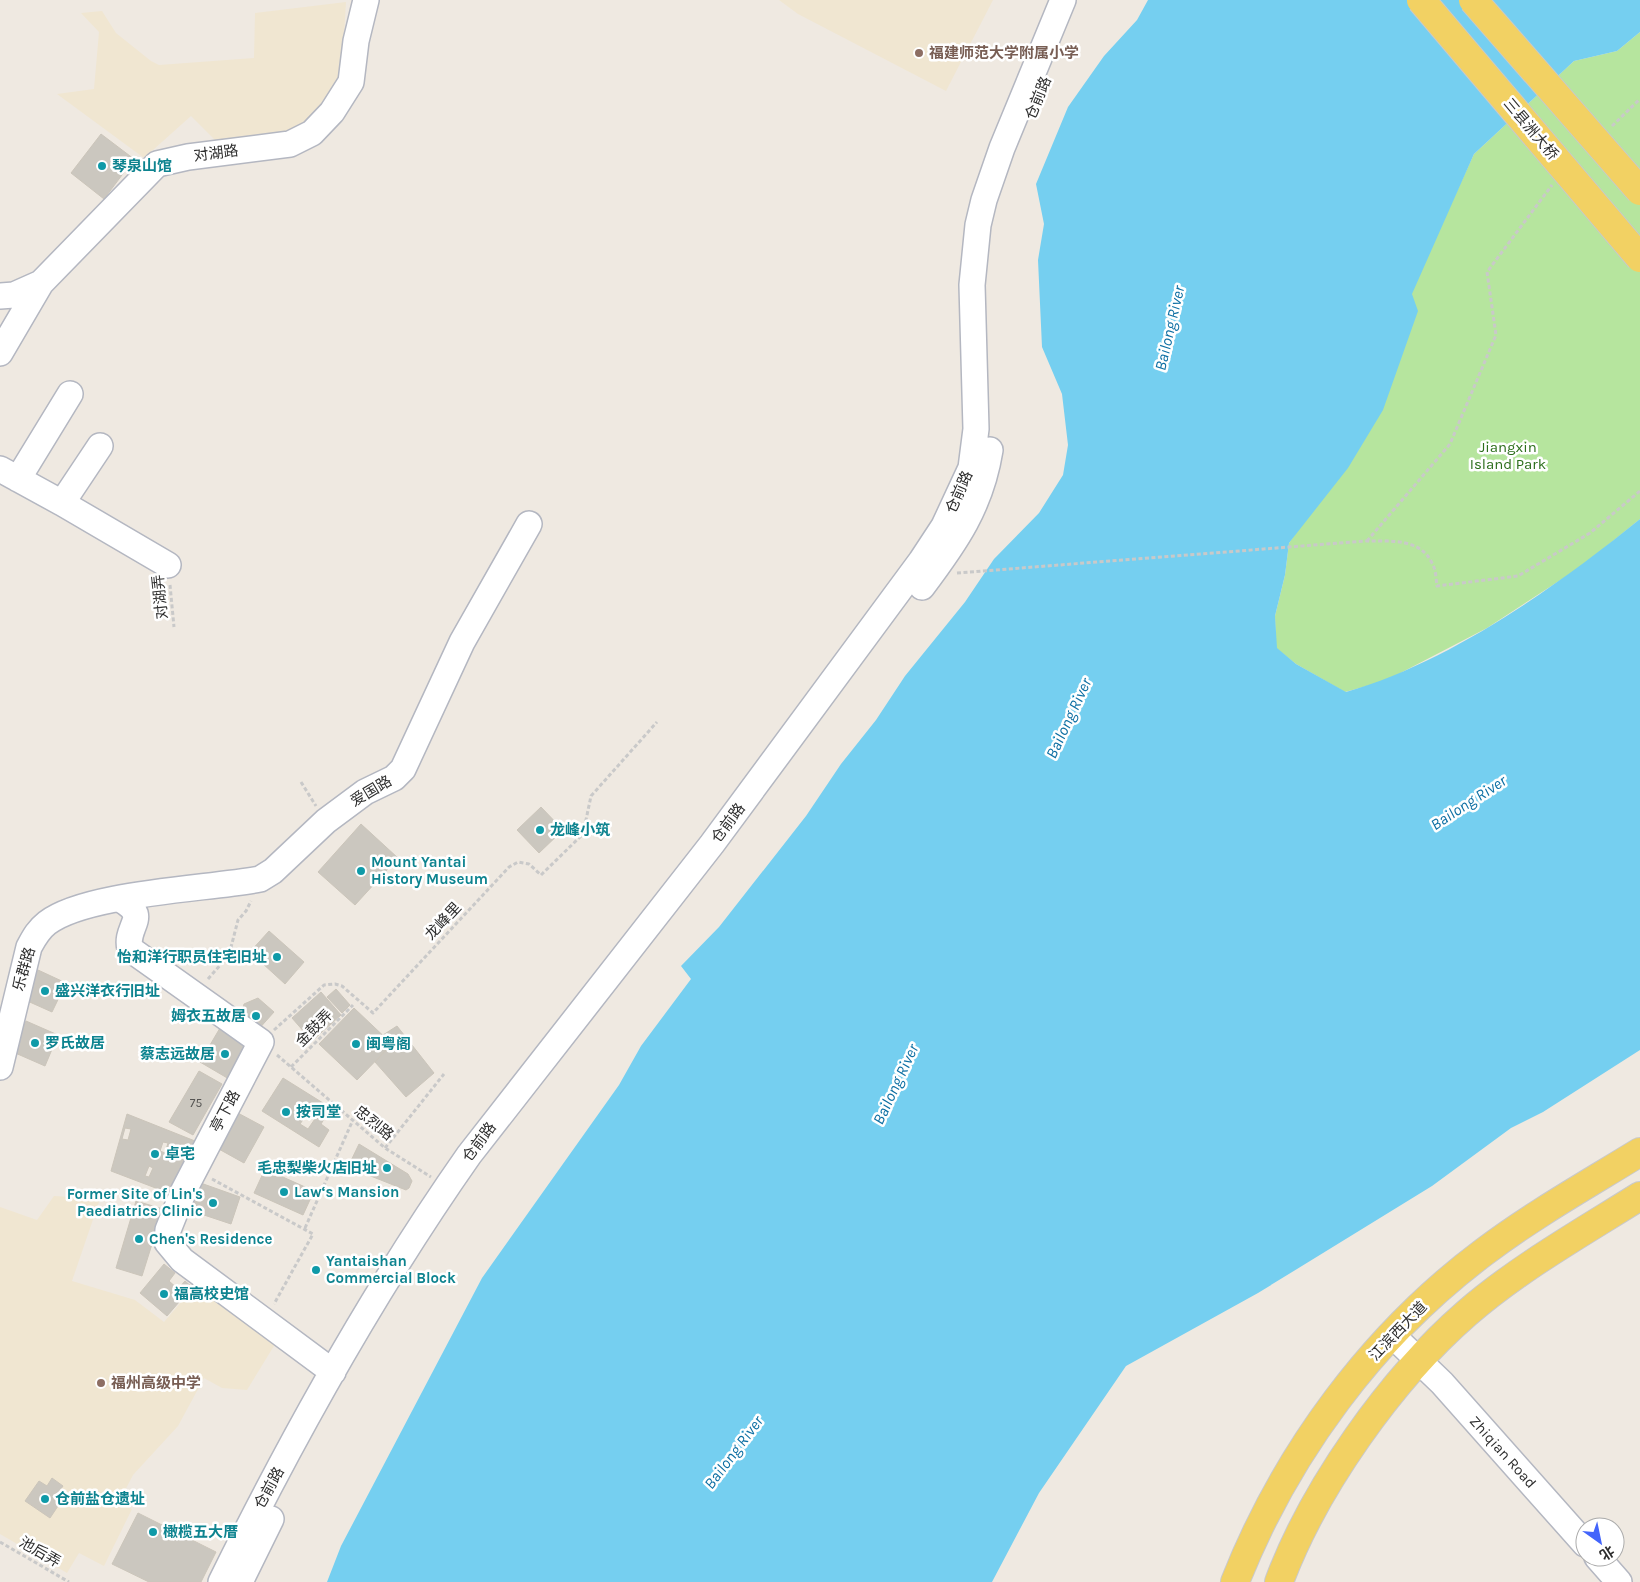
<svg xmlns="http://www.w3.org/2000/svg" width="1640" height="1582" font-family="Karla,'Noto Sans SC',sans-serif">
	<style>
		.education { fill: #f0e6d1 }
		.green { fill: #b6e59e }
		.water { fill: #75cff0 }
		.building { fill: #cbc7bf; stroke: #cbc5ba; fill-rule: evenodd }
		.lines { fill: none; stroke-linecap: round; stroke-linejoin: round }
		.minor-casing { stroke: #b4b7c1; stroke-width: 28 }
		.major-casing { stroke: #c9c9c9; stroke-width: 30 }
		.path { stroke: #c9c9c9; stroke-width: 3; stroke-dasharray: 4 2.5; stroke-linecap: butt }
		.minor { stroke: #fff; stroke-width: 25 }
		.major { stroke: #f2d163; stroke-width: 28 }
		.major-bridge-casing { stroke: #c9c9c9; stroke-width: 30; stroke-linecap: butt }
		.major-bridge { stroke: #f2d163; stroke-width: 28 }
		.education-dot { fill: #8d6e63; stroke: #fff; stroke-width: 2 }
		.culture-dot { fill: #0f9aa8; stroke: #fff; stroke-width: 2 }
		.labels { text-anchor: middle; stroke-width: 5; stroke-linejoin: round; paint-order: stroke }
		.number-label { font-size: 12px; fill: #555452 }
		.education-label { font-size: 15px; font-weight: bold; fill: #785e54; stroke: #fff; text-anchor: start }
		.street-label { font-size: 15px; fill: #2e2e2e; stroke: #fff }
		.culture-label { font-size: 15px; font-weight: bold; fill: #0d838f; stroke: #fff; text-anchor: start }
		.park-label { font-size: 15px; fill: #2c6e1b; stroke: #fff }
		.water-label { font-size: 16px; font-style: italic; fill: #0d6fa3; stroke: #fff }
	</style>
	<rect width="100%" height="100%" fill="#efe9e1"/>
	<!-- education -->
	<path class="education" d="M779,0h214l-47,91 -148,-77z
		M346,2l-4,67 -10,25 -20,23 -24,18 -67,11 -30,-30 -47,42 -87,-64 37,-5 5,-57 -18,-19 21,-2 14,22 35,28 8,4 95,-7 1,-45z
		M54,1196l46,3 -28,82 63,19 29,22 30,-35 83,54 -30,49 -25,-2 -18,-10 -26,48 -45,49 -14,27 13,7 -28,57 -25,-13 -12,20 -67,-39v-327l37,13z"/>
	<!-- green -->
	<path class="green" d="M1640,32v487l-58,47 -95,62 -102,53 -40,11 -49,-28 -20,-16 -1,-32 10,-41 4,-32 19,-27 166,-362 100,-93 43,-10z"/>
	<!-- water -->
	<path class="water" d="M1148,0h492v32l-23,19 -43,10 -100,93 -62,140 6,17 -35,99 -35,58 -59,75 -4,32 -10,41 2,32 19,16 50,28c104,-30 210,-105 294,-173v531l-97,62 -32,16 -79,58 -174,107 -132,73 -87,127 -47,89h-665l14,-36 141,-268 137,-193 22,-39 50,-67 -10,-13 38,-39 87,-111 35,-52 35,-44 29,-44 60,-74 29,-43 45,-46 24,-38 5,-30 -6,-51 -20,-47 -4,-87 6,-36 -8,-40 32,-77 36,-51 33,-36z"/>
	<!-- building -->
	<path class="building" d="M101,134l33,25 -30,40 -33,-26z
		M541,807l22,23 -24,23 -22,-23z
		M361,824l37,34 -43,47 -37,-33z
		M269,931l35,31 -19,22 -35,-32z
		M38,970l28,13 -14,29 -29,-13z
		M336,989l14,16 -8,8 -15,-16z
		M321,992l20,23 -29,26 -20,-23z
		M258,998l16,14 -17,19 -17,-11 4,-16z
		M354,1008l38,36 -35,36 -38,-36z
		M26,1021l32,14 -13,31 -32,-14z
		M397,1026l37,47 -28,24 -31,-35 17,-18 -9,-9z
		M220,1028l30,18 -21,33 -29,-17z
		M199,1071l23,13 -29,51 -24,-13z
		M283,1078l48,30 -10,16 8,6 -10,17 -57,-36zM311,1108l8,5 -11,16 -8,-5z
		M236,1112l28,15 -20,36 -27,-15z
		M127,1114l73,29 -26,52 -63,-24zM125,1128l6,1 -3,11 -6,-1zM163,1142l5,1 -3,10 -5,-2zM149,1166l4,2 -4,9 -4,-1z
		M359,1144l49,30 4,7 -3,7 -3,2 -58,-23z
		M265,1169l49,22 -11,24 -49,-22z
		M195,1181l45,16 -9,27 -45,-15z
		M136,1201l27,8 -21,67 -26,-8z
		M164,1264l11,9 -6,8 9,8 7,-8 7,6 -25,29 -27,-23z
		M52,1478l11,8 -5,7 6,4 -14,21 -25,-17 14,-20 8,5z
		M138,1513l78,39 -15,30h-52l-37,-18z"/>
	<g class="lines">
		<defs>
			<path id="minor" d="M0,296l14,-1 27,-12
				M0,353l41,-70 116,-119 31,-7 102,-13 22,-11 20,-21 19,-30 5,-41 10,-41
				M0,469l62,34 106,62
				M18,479l52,-85
				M62,503l38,-57
				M922,587c34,-45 59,-81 68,-137
				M120,899c32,18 4,27 10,50l131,93 -77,148 -16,40 -1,12 15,18 151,112
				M0,1067l29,-120c5,-9 9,-17 18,-24 39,-30 160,-34 213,-44l13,-8 53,-50 39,-29 29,-14 9,-9 59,-127 67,-118
				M1392,1335l50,48 143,161
				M1597,1557l22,25
				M221,1582c72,-146 154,-293 248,-427l243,-311 209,-283 23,-35 27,-58 5,-39 -4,-144 6,-60 6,-25 18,-52 61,-148
				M240,1582l31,-63"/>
			<path id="major" d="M1235,1582c51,-129 138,-247 249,-330 49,-37 104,-68 156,-100
				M1279,1582c35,-94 112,-203 188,-269 52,-45 114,-80 173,-117"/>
		</defs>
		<!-- minor casing -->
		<use href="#minor" class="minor-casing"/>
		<!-- major casing -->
		<use href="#major" class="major-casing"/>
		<!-- path -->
		<path class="path" d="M1612,126l28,-27
			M1367,541l83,-97 46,-109 -9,-63 65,-87
			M957,573l409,-32c24,0 54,-3 66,22 4,6 4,16 5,23l81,-10 72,-43 50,-42
			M170,585l4,42
			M301,782l15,24
			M208,979l21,-24 9,-35 8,-9 5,-10
			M274,1030l50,-45 11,-1 7,2 31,27 136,-146 9,-5 11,2 12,11 42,-41 8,-38 66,-74
			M277,1055l108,93 46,29
			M291,1067l62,-62
			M385,1148l59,-74
			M212,1179l101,55 -39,70
			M305,1228l47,-106
			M0,1542l69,40"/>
		<!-- minor -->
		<use href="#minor" class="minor"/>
		<!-- major -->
		<use href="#major" class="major"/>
		<defs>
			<path id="major-bridge" d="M1421,0l219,258
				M1473,0l167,191"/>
		</defs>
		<!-- major-bridge casing -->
		<use href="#major-bridge" class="major-bridge-casing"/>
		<!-- major-bridge -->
		<use href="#major-bridge" class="major-bridge"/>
	</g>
	<!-- markers -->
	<g class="education-dot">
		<circle cx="919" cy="53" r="5"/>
		<circle cx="101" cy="1383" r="5"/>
	</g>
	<g class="culture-dot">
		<circle cx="102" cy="166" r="5"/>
		<circle cx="540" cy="830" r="5"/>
		<circle cx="361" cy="871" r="5"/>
		<circle cx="277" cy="957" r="5"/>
		<circle cx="45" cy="991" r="5"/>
		<circle cx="256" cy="1016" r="5"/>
		<circle cx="35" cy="1043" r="5"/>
		<circle cx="356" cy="1044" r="5"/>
		<circle cx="225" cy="1054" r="5"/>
		<circle cx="286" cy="1112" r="5"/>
		<circle cx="155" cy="1154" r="5"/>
		<circle cx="387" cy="1168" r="5"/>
		<circle cx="284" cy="1192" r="5"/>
		<circle cx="213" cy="1203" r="5"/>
		<circle cx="139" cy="1239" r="5"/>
		<circle cx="316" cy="1270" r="5"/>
		<circle cx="164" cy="1294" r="5"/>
		<circle cx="45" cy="1499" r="5"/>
		<circle cx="153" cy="1532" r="5"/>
	</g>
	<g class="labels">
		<!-- number labels -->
		<g class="number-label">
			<text x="196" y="1107">75</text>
		</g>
		<!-- education labels -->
		<g class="education-label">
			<text x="929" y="58">福建师范大学附属小学</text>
			<text x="111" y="1388">福州高级中学</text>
		</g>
		<!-- street labels -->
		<g class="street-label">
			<text transform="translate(1038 98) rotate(-68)" y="5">仓前路</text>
			<text transform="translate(1531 129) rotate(50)" y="5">三县洲大桥</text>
			<text transform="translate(216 153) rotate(-7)" y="5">对湖路</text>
			<text transform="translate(959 492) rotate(-66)" y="5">仓前路</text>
			<text transform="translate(160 597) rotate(-96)" y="5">对湖弄</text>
			<text transform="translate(371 791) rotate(-31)" y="5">爱国路</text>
			<text transform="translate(728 823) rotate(-53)" y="5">仓前路</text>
			<text transform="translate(443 921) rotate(-47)" y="5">龙峰里</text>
			<text transform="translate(24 969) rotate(-74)" y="5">乐群路</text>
			<text transform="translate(314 1028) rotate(-45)" y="5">金鼓弄</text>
			<text transform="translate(225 1111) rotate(-62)" y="5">亭下路</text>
			<text transform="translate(374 1123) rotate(39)" y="5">忠烈路</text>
			<text transform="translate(479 1142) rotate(-53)" y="5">仓前路</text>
			<text transform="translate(1398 1331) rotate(-46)" y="5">江滨西大道</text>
			<text transform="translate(1503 1452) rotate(48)" y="5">Zhiqian Road</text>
			<text transform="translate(269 1488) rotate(-61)" y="5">仓前路</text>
			<text transform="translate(40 1552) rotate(30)" y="5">池后弄</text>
		</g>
		<!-- culture labels -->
		<g class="culture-label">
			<text x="112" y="171">琴泉山馆</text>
			<text x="550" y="835">龙峰小筑</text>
			<text x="371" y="867">Mount Yantai<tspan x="371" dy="17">History Museum</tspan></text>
			<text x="267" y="962" text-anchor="end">怡和洋行职员住宅旧址</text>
			<text x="55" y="996">盛兴洋衣行旧址</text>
			<text x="246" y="1021" text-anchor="end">姆衣五故居</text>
			<text x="45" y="1048">罗氏故居</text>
			<text x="366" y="1049">闽粤阁</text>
			<text x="215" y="1059" text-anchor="end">蔡志远故居</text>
			<text x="296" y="1117">按司堂</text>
			<text x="165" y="1159">卓宅</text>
			<text x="377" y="1173" text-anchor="end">毛忠梨柴火店旧址</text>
			<text x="294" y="1197">Law‘s Mansion</text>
			<text x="203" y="1199" text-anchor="end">Former Site of Lin's<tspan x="203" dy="17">Paediatrics Clinic</tspan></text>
			<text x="149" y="1244">Chen's Residence</text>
			<text x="326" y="1266">Yantaishan<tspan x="326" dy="17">Commercial Block</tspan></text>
			<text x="174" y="1299">福高校史馆</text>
			<text x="55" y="1504">仓前盐仓遗址</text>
			<text x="163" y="1537">橄榄五大厝</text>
		</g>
		<!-- park labels -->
		<g class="park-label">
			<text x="1508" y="452">Jiangxin<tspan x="1508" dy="17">Island Park</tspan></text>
		</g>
		<!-- water labels -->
		<g class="water-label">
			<text transform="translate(1169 328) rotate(-77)" y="6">Bailong River</text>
			<text transform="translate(1068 718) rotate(-65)" y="6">Bailong River</text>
			<text transform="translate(1468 802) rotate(-33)" y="6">Bailong River</text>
			<text transform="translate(895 1084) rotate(-65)" y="6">Bailong River</text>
			<text transform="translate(733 1452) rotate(-53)" y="6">Bailong River</text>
		</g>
	</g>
	<!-- north arrow -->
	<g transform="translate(1600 1542) rotate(147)"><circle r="24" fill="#ffffff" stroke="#ababab"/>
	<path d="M0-4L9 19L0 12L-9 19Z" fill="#4264fb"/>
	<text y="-8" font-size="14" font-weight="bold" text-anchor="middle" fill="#2e2e2e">北</text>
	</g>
</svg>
